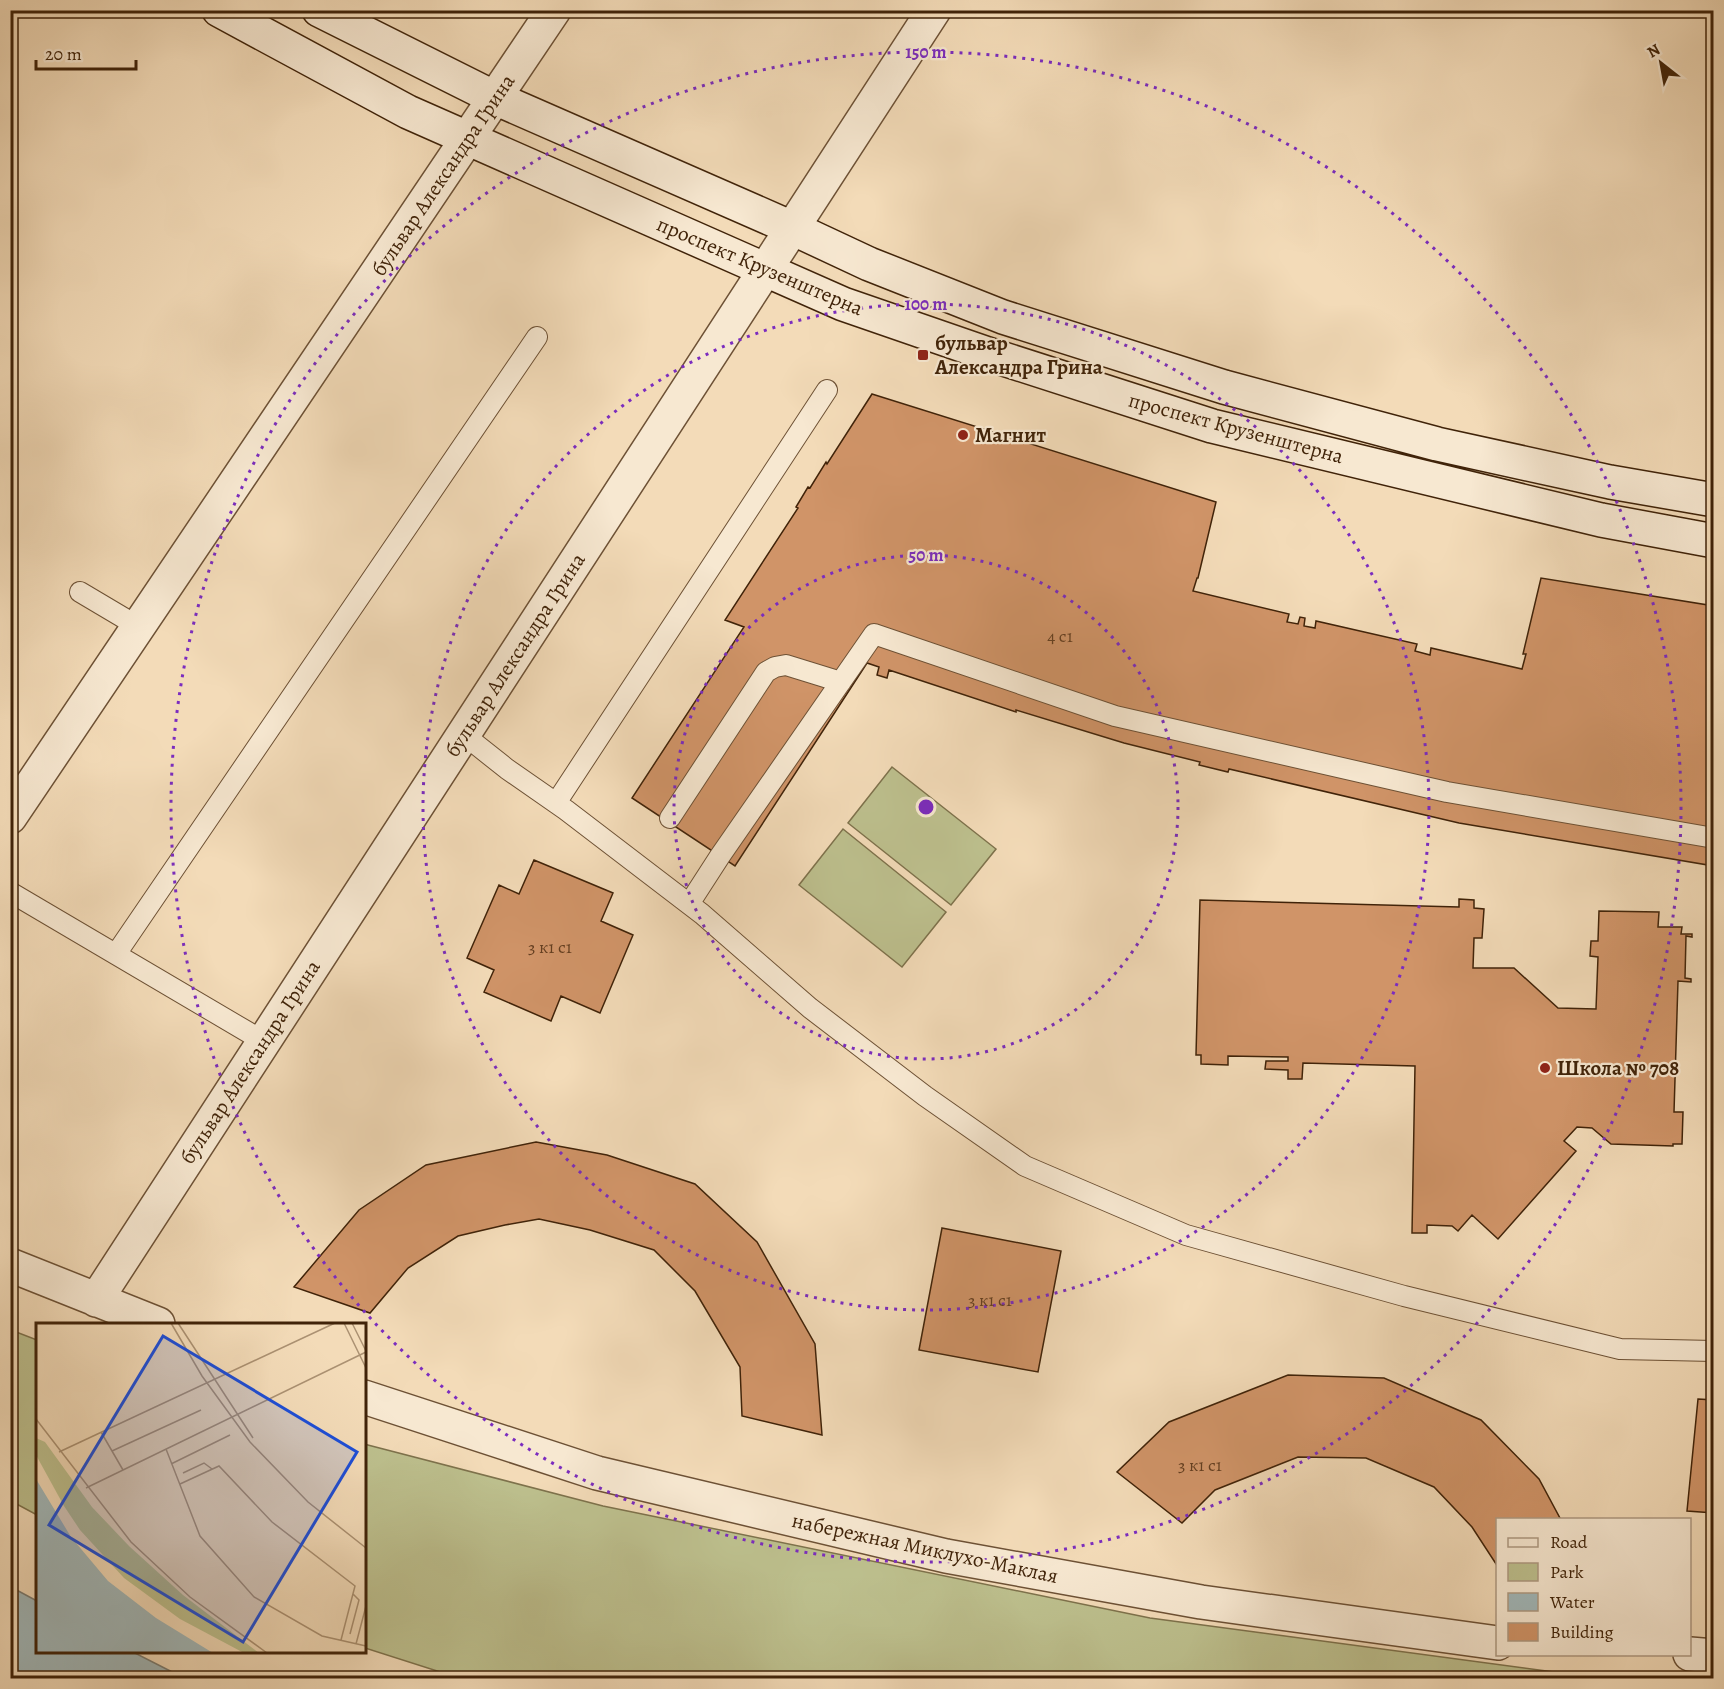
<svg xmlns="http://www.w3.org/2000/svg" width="1724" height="1689" font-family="Alegreya,serif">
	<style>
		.green { fill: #bdc08e; stroke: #7e724c; stroke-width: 1.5 }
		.water { fill: #a1b8ba; stroke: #7a7c73; stroke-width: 1.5 }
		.building { fill: #d09468; stroke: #402309; stroke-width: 1.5 }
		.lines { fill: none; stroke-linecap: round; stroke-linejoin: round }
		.lane-casing { stroke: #6d5135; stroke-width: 22 }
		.street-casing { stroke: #6d5135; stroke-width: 36 }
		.secondary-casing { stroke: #402309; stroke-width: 36 }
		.lane { stroke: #f7e8d1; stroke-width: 20 }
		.street { stroke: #f7e8d1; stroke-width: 33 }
		.secondary { stroke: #f7e8d1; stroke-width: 33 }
		.ring { fill: none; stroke: #7b2cbf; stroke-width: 3; stroke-dasharray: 3 6 }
		.poi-dot { fill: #8f2418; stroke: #f7e8d1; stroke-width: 2 }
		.labels { text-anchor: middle; stroke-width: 4.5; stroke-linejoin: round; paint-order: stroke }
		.number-label { font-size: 18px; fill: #643f21 }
		.street-label { font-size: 21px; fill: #402309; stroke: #f7e8d1 }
		.poi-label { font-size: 21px; font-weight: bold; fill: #402309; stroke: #f7e8d1; text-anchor: start }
		.inset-road { fill: none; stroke: #ab9172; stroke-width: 1.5 }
		.view { fill: #1d4ed8; fill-opacity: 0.15; stroke: #1d4ed8; stroke-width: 3 }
		.inset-edge { fill: none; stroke: #402309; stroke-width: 3 }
		.centre { fill: #7b2cbf; stroke: #f7e8d1; stroke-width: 3 }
		.ring-label { font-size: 18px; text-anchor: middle; font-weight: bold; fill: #7b2cbf; stroke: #f7e8d1; stroke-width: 4.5; stroke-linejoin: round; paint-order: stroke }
	</style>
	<rect width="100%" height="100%" fill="#f3dbb8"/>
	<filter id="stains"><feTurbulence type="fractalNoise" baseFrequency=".00333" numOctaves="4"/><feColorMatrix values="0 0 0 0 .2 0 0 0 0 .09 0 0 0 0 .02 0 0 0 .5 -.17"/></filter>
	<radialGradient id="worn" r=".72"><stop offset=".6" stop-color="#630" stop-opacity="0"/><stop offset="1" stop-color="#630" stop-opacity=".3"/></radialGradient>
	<!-- green -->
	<path class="green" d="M892,767l104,82 -45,56 -103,-82z
		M843,829l103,83 -44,55 -103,-82z
		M11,1330l26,10v175l-26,-14z
		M364,1444l239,62 547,112 449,60h-1140l-94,-30z"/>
	<!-- water -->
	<path class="water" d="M11,1587l26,14 1,51h95l51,26h-173z"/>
	<!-- building -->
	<path class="building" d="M872,394l344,108 -18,76h-1l-4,13 96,23 -2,8 11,2 2,-7 5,1 -1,8 11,2 1,-7 101,23 -2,7 15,4 1,-7 91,21 4,-15h-3l18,-76 173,28v260l-255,-43 -230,-54 -1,3 -29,-7 1,-3 -76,-19 -108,-33v2l-127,-42 -2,8 -10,-3 2,-8 -12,-4 -132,203 -103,-68 112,-171 -19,-7 73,-112 -2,-1 12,-20 2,1 16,-26 1,2z
		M534,860l79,33 -12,28 32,14 -33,78 -39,-17 -10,25 -67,-29 10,-22 -27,-12 32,-73 20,9z
		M1459,899l15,1v8l10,1 -2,29h-8l-1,30h41l44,40 38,1 2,-52 -8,-1 1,-15h7l1,-30 60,1 -1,15h24l-1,7h11v3l-6,-1 -1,42 6,1v3l-13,-1 -4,131h9l-1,32h-9v2l-62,-2 -19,-16 -15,-1 -13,14 12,10 -78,88 -26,-24 -14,16 -6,-5 -25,-1v8h-15l3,-167 -112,-3 -1,16h-14v-9l-23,-1 1,-8h22v-4l-60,-1v9l-27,-1v-9h-5l4,-155 259,7z
		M536,1142l71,13 88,29 62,58 58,102 7,91 -80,-19 -2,-49 -45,-76 -41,-41 -64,-20 -51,-11 -34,6 -47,11 -50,32 -38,45 -76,-26 65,-77 67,-45z
		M942,1228l119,23 -23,121 -119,-22z
		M1288,1375l96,3 97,42 58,59 22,41h-63v47l-26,-40 -38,-40 -68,-29 -68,-1 -83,33 -33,33 -65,-51 52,-50z
		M1698,1399l16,1v113l-27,-2z"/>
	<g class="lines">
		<defs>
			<path id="lane" d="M80,592l59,35
				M463,734l44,35 59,41 136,104 108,94 115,88 100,70 161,69 218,61 216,53 94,2
				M556,803l271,-413
				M670,818l96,-146 9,-5 11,-2 55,17
				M10,892l253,149
				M689,904l31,-48 154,-222 241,82 332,76 267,46
				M116,954l421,-617"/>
			<path id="street" d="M10,817l544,-807
				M10,1265l148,59
				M96,1300l838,-1290
				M364,1397l233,76 349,83 255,46 297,41
				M1690,1654l24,2"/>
			<path id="secondary" d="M219,10l189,102 435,192 142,49 227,73 389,94 113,21
				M319,10l176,88 297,130 77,36 134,53 221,70 213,57 173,38 104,18"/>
		</defs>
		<!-- lane casing -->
		<use href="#lane" class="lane-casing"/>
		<!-- street casing -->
		<use href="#street" class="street-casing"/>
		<!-- secondary casing -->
		<use href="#secondary" class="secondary-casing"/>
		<!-- lane -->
		<use href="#lane" class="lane"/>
		<!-- street -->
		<use href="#street" class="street"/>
		<!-- secondary -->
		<use href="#secondary" class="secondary"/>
	</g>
	<!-- distance rings -->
	<g class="ring">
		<circle cx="926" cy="807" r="252"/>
		<circle cx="926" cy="807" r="503"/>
		<circle cx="926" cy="807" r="755"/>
	</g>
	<!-- markers -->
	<g class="poi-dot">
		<rect x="917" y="349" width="12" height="12" rx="3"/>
		<circle cx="963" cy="435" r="6"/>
		<circle cx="1545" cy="1068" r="6"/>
	</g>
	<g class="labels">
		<!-- number labels -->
		<g class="number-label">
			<text x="1060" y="642">4 с1</text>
			<text x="550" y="953">3 к1 с1</text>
			<text x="990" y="1306">3 к1 с1</text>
			<text x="1200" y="1471">3 к1 с1</text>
		</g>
		<!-- street labels -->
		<g class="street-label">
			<text transform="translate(443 175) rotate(-56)" y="7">бульвар Александра Грина</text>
			<text transform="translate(760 266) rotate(23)" y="7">проспект Крузенштерна</text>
			<text transform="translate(1236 428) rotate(15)" y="7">проспект Крузенштерна</text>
			<text transform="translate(515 655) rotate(-57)" y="7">бульвар Александра Грина</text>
			<text transform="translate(250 1062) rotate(-57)" y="7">бульвар Александра Грина</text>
			<text transform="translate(925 1548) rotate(12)" y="7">набережная Миклухо-Маклая</text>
		</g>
		<!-- poi labels -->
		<g class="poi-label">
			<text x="935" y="350">бульвар<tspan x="935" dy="24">Александра Грина</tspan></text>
			<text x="975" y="442">Магнит</text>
			<text x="1557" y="1075">Школа № 708</text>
		</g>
	</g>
	<!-- overview -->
	<g transform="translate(36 1323)">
		<rect width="330" height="330" fill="#f3dbb8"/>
		<path d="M0,115l9,4 47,65 37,39 54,49 76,58h-15l-64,-34 -56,-41 -44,-48 -16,-24 -28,-51z" fill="#bdc08e"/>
		<path d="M0,156l35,58 37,44 48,37 57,35h-177z" fill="#a1b8ba"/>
		<path class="inset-road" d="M135,0l31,53 48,66 58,60 58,46M142,0l75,115M308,0l22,45M316,0l14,28M0,96l95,123 59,55 77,56M65,109l22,38M130,126l34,87 54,61 68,39 44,10M76,128l89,-41M23,129l276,-129M135,141l59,-29M147,150l21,-10 8,6M144,161l39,-18 53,56 83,64 -14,54M50,165l280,-136M314,311l9,-34 -6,-6M320,321l10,-38"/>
		<path class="view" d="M127,13l194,116 -114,190 -194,-117z"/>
		<rect width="330" height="330" class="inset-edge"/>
	</g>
	<circle cx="926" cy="807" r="9" class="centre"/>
	<g class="ring-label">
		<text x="926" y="58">150 m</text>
		<text x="926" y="310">100 m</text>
		<text x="926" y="561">50 m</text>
	</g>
	<!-- margin -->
	<rect width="1724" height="1689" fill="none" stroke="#f3dbb8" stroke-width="36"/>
	<rect x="12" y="12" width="1700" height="1665" fill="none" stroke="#402309" stroke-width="3"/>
	<rect x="18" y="18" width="1688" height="1653" fill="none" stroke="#402309" stroke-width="1.5"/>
	<!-- legend -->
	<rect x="1496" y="1518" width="195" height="138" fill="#f7e8d1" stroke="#ae9981" stroke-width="1.5"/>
	<rect x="1508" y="1538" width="30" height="9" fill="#f7e8d1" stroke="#ae9981" stroke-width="1.5"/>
	<text x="1550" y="1548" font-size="18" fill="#402309">Road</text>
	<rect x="1508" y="1563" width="30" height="18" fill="#bdc08e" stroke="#ae9981" stroke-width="1.5"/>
	<text x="1550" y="1578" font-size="18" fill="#402309">Park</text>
	<rect x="1508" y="1593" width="30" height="18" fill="#a1b8ba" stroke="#ae9981" stroke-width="1.5"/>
	<text x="1550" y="1608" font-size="18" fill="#402309">Water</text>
	<rect x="1508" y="1623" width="30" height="18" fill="#d09468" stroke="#ae9981" stroke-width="1.5"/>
	<text x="1550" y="1638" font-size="18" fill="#402309">Building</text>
	<!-- north arrow -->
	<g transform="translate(1661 63) rotate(329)" stroke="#f7e8d1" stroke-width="4.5" paint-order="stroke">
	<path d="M0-4.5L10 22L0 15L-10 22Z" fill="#402309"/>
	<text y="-9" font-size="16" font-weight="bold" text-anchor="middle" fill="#402309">N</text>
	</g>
	<!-- scale -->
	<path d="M36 60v9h100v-9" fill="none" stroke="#402309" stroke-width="3"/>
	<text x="45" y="60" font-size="18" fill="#402309" stroke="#f7e8d1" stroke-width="4.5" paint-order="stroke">20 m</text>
	<rect width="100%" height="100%" filter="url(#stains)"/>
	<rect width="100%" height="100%" fill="url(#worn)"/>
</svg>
